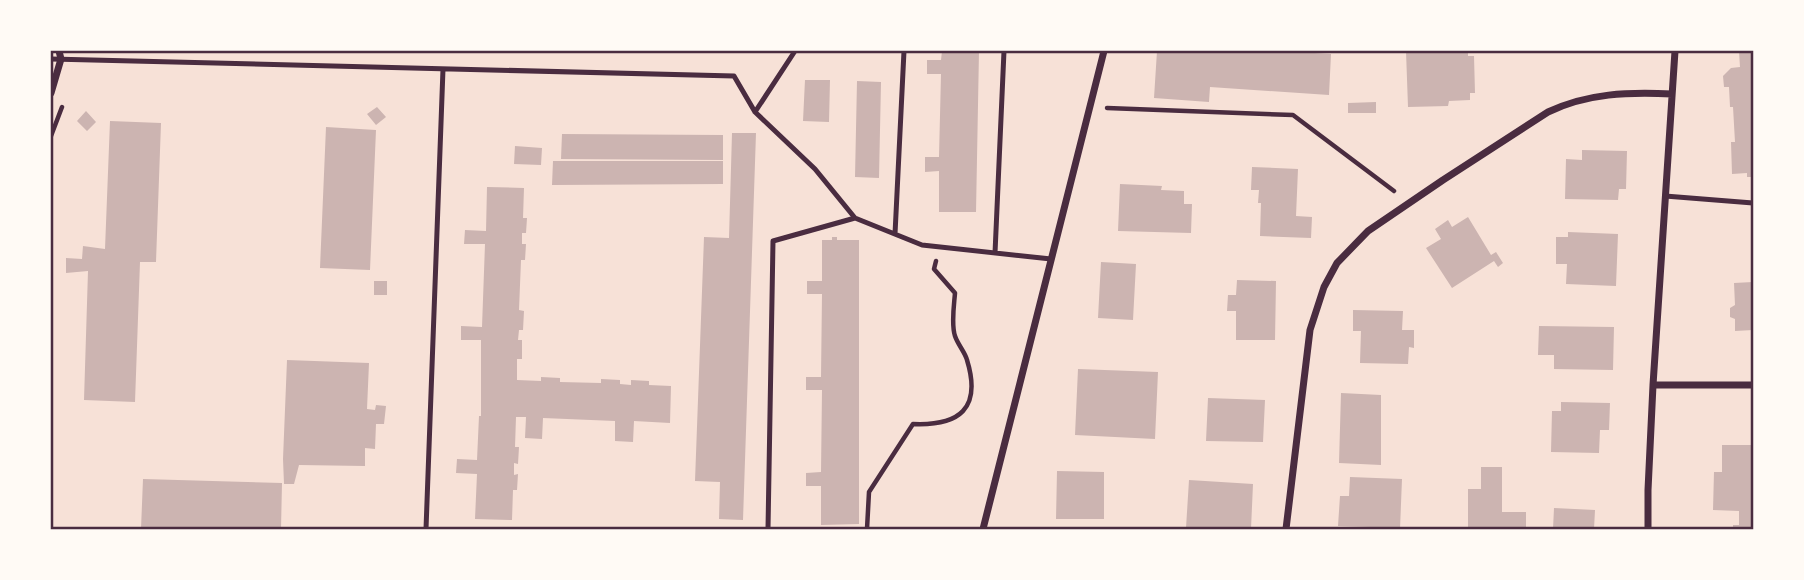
<svg xmlns="http://www.w3.org/2000/svg" width="1804" height="580" font-family="Ubuntu,sans-serif">
	<style>
		.building { fill: #ccb4b1 }
		.lines { fill: none; stroke-linecap: round; stroke-linejoin: round }
		.path { stroke: #4a2c40; stroke-width: 4.5 }
		.service { stroke: #4a2c40; stroke-width: 5 }
		.minor { stroke: #4a2c40; stroke-width: 7 }
		.neatline { fill: none; stroke: #4a2c40; stroke-width: 2.5 }
	</style>
	<rect width="100%" height="100%" fill="#f7e1d7"/>
	<!-- building -->
	<path class="building" d="M942,51h37l-3,161h-37v-41l-14,1v-15h14l2,-83h-14v-14h14z
		M1157,51h125l49,3 -2,41 -119,-8 -1,15 -55,-4z
		M1406,51h62v5h6l1,37h-5v7l-21,1 -1,5 -40,1z
		M1739,51h14v126h-6v-4l-15,1 -1,-32h4l-2,-35h-3l-1,-20h-5l-1,-11 8,-8 9,-1z
		M805,80h25l-1,42 -26,-1z
		M857,81l24,1 -2,96 -24,-1z
		M1376,102v11h-28v-10z
		M377,107l9,10 -10,8 -9,-11z
		M86,111l10,11 -9,9 -10,-10z
		M110,121l51,2 -5,139h-16l-5,140 -51,-2 4,-129 -22,2v-15l16,1 1,-13 22,3z
		M326,127l50,3 -6,140 -50,-2z
		M732,133h24l-13,387 -24,-1 1,-37 -25,-1 9,-244 25,1z
		M562,134l161,1v25l-162,-1z
		M515,146l27,2 -1,17 -27,-1z
		M1582,150l45,1 -1,38h-7l-1,11 -53,-1 1,-40 16,1z
		M553,161h170v23l-171,1z
		M1252,167l46,2 -2,47 16,1 -1,21 -51,-2 1,-33h-3l1,-13h-8z
		M1120,184l42,2 -1,4 23,1v13h8l-1,29 -73,-2z
		M487,187l37,1 -1,30h4l-1,15h-4v11h4l-1,16h-4l-2,50 5,1 -1,19h-4l-1,10h4v19h-5v21l24,1v-4l19,1v4l41,1v-4l19,1v4l11,1v-5l18,1v4l22,1 -1,37 -36,-2 -1,21 -18,-1v-20l-72,-3 -1,21 -17,-1 1,-21h-10l-1,30h4l-1,17 -4,-1v12l4,-1 -1,16h-4l-1,30 -37,-1 2,-45 -21,-1 1,-14 20,1 2,-44h2v-76h-20v-14l21,1 3,-83h-21l1,-14 21,1z
		M1468,217l23,38 5,-3 7,11 -5,4 -4,-6 -42,27 -26,-40 15,-9 -6,-10 13,-9 4,7z
		M1568,232l50,2 -2,52 -50,-2 1,-20h-11v-27h12z
		M832,237h5v3h22v284l-38,1v-39h-15v-13l15,-1 1,-82h-16v-13h15l1,-83h-15v-13h15v-41h10z
		M1101,262l35,2 -3,56 -35,-2z
		M1237,280l39,1 -1,59h-39v-29h-9l1,-16h8z
		M374,281h13v14h-13z
		M1753,282v48l-18,1v-12l-5,-2v-9l5,-3 -1,-22z
		M1353,310l50,1 -1,19h12v18l-5,-1 -1,17 -48,-1 1,-32h-8z
		M1539,326l75,1 -1,43 -59,-1v-14h-16z
		M287,360l82,3 -2,46 8,1 1,-5 10,1 -2,18h-8l-1,25 -10,-1v18l-66,-1 -5,19h-10l-1,-25z
		M1078,369l80,3 -3,67 -80,-4z
		M1341,393l40,2v70l-42,-2z
		M1208,398l57,2 -2,42 -57,-1z
		M1561,402l49,1 -1,27h-9l-1,23 -48,-1 1,-41h9z
		M1722,445h31v84h-20v-4h6v-14l-26,-1 1,-38h8z
		M1481,467h21v45h24v17h-58v-40h13z
		M1057,471l47,1v47h-48z
		M1350,477l52,2 -2,50h-30v-2l-32,-1 2,-30h9z
		M143,479l139,4 -1,46h-140z
		M1189,480l64,4 -2,45 -65,-1z
		M1554,508l41,2 -1,19h-41z"/>
	<g class="lines">
		<!-- path -->
		<path class="path" d="M1107,108l186,7 101,76
			M51,136l11,-29
			M867,529l2,-37 44,-68c46,2 69,-15 54,-64 -2,-8 -9,-15 -12,-24 -4,-12 -1,-30 0,-43l-21,-24 2,-8"/>
		<!-- service -->
		<path class="service" d="M51,59l683,17 21,36 60,57 40,49 67,27 129,14
			M755,112l40,-61
			M1665,196l88,7
			M895,234l9,-183
			M995,253l9,-202
			M426,529l17,-460
			M768,529l5,-288 82,-23"/>
		<!-- minor -->
		<path class="minor" d="M51,93l10,-34 -2,-8
			M1653,385h100
			M983,529l121,-478
			M1286,529l24,-199 14,-43 13,-24 31,-32 75,-51 105,-68c40,-19 80,-20 124,-18
			M1648,529v-39l5,-105 22,-334"/>
	</g>
	<!-- border -->
	<rect width="1804" height="580" fill="none" stroke="#fffaf5" stroke-width="105"/>
	<rect x="52" y="52" width="1700" height="476" class="neatline"/>
</svg>
